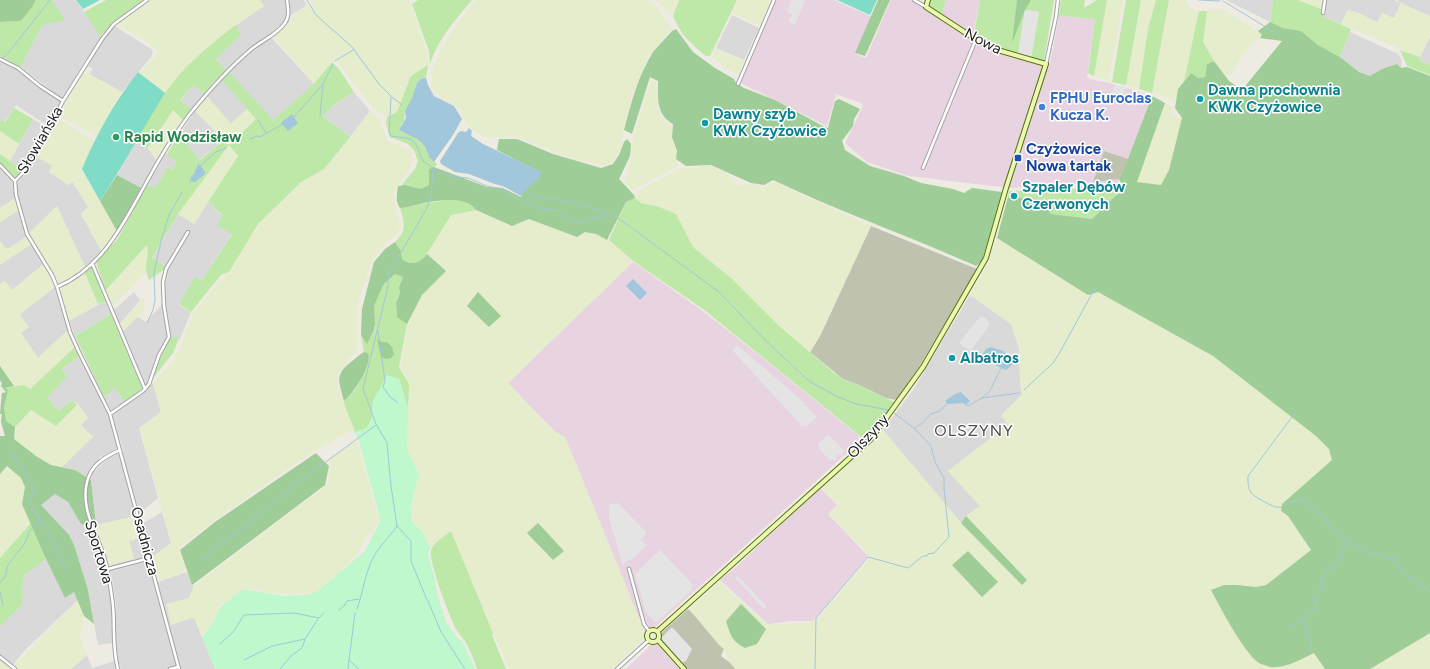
<svg xmlns="http://www.w3.org/2000/svg" width="1430" height="669" font-family="Figtree,sans-serif">
	<style>
		.residential { fill: #dad9d9 }
		.industrial { fill: #e7d4e0 }
		.construction { fill: #bfc2ae }
		.farmland { fill: #e5edcd }
		.grass { fill: #bee8a8 }
		.forest { fill: #9fcd97 }
		.park { fill: #bef8cc }
		.pitch { fill: #80dcc7 }
		.parking { fill: #e4e4e4 }
		.water { fill: #a2c6db }
		.lines { fill: none; stroke-linecap: round; stroke-linejoin: round }
		.stream { stroke: #a2c6db; stroke-width: 1 }
		.street-casing { stroke: #a3a3a3; stroke-width: 4.5 }
		.secondary-casing { stroke: #557006; stroke-width: 6 }
		.street { stroke: #fff; stroke-width: 2.5 }
		.secondary { stroke: #ebf8b5; stroke-width: 4 }
		.culture-dot { fill: #0f9aa8; stroke: #fff; stroke-width: 1.5 }
		.shop-dot { fill: #3f7fe0; stroke: #fff; stroke-width: 1.5 }
		.leisure-dot { fill: #2e9e5b; stroke: #fff; stroke-width: 1.5 }
		.transit-dot { fill: #1a4fb4; stroke: #fff; stroke-width: 1.5 }
		.labels { text-anchor: middle; stroke-width: 3; stroke-linejoin: round; paint-order: stroke }
		.street-label { font-size: 15px; fill: #1c1c1c; stroke: #fff }
		.culture-label { font-size: 15px; font-weight: bold; fill: #0d838f; stroke: #fff; text-anchor: start }
		.shop-label { font-size: 15px; font-weight: bold; fill: #366cbe; stroke: #fff; text-anchor: start }
		.leisure-label { font-size: 15px; font-weight: bold; fill: #27864d; stroke: #fff; text-anchor: start }
		.transit-label { font-size: 15px; font-weight: bold; fill: #164399; stroke: #fff; text-anchor: start }
		.neighbourhood-label { font-size: 16px; letter-spacing: 1px; fill: #4f4f4f; stroke: #fff }
	</style>
	<rect width="100%" height="100%" fill="#eeebe2"/>
	<!-- residential -->
	<path class="residential" d="M52,0h24l26,38 4,-2 9,-10 36,23 2,3 -1,4 -30,36 -33,-18 4,-5 -7,-4 9,-15 -9,9 -23,38 -2,1 -40,-31 21,-42z
		M260,0h44l3,5 -16,10 -22,20 45,49 -41,37 -57,-62 25,-24 -5,-10 28,-19z
		M1226,0h47l-3,22z
		M1323,0h71l7,3 -7,16 -17,3 -19,-9 -10,-3 -7,14 -19,-8 -1,-7z
		M1397,0h33v16l-28,-12z
		M732,15l27,13 -15,32 -28,-12z
		M1350,32l48,22 4,6 -1,8 -19,1 -12,7 -11,-4 -19,-15z
		M1430,37v28l-11,-5z
		M0,57l20,11 20,19 23,14 -8,15 -7,10 -32,-21 -12,17 -4,-2z
		M221,78l27,30 -17,16 -23,-27 -13,14 29,29 -25,20 -20,-25 15,-22 -14,-12 13,-16 14,10z
		M354,92l16,19 -20,26 -27,-21 11,-11z
		M33,119l15,9 -25,42 -13,-9z
		M137,138l11,10 8,12 6,-8 15,9 -5,9 -5,-3 -5,11 -8,11 -7,-5 -3,6 -27,-15z
		M36,156l17,10 -4,6 20,13 3,-4 16,26 -7,7 21,38 -17,15 -28,-61 -28,27 16,30 -33,27 -7,-9 -5,3v-19l31,-21 -24,6 -7,-8v-20l20,-13 -3,-12v-13l13,-16z
		M0,168l11,12 3,6 1,12 -15,10z
		M208,202l7,4 -1,3 9,6 9,18 -30,47 -23,25 12,7 -11,27 -11,-2 -10,18 -7,22 -7,12 -20,-49 -14,-26 -36,22 -6,-15 38,-21 8,9 19,-17 6,8 -20,24 3,7 15,-14 8,5 17,-19 -1,-21 4,-15 -14,-8 26,-45 16,10z
		M55,287l13,43 -30,28 -17,-25 -1,-19z
		M970,295l41,29 8,24 1,30 2,17 -7,7 -6,22 -61,47 32,35 -14,10 -5,7 -78,-93 31,-41z
		M79,356l30,60 9,32 -18,9 -8,11 -5,10 -12,-8 -13,-3 31,-30 -12,-12 -2,-20 -7,-5 -13,11 -12,-13 20,-21 -5,-8z
		M153,383l8,29 -22,16 19,70 -22,18 -40,9 -5,-45 2,-7 14,-14 17,-8 -8,-21 -3,-15z
		M115,387l9,15 -13,8 -7,-13z
		M55,494l13,8 13,22h9l11,27 6,19 5,35v38l-14,2 -10,-55 -47,-85z
		M162,512l9,31 -20,15 4,25 32,-11 5,13 2,1 -5,12 -18,27 23,-8 21,52h-94l-3,-8 -3,-28 1,-29 -6,-39 24,-6 -5,-18 16,-5 -3,-12z
		M46,559l19,39 9,-6 4,8 -53,50 -13,16 -12,-9v-31l22,-21 1,-29z
		M87,655l5,13 23,-7 2,8h-46z"/>
	<!-- industrial -->
	<path class="industrial" d="M776,0h58l38,17 -17,37 11,4 25,-58h19l30,19 6,-19h34l-8,39 21,11 56,17 10,-51 36,3 -8,59 26,6 39,12 -23,62 -11,25h-26l-83,5 -100,-12 -42,-14 -22,-19 15,-30 3,-9 -27,-10 -9,32 -86,-43z
		M633,262l67,47 64,50 95,77 -1,7 -212,192 -81,-198 -7,-2 -50,-52z
		M820,488l17,17 -9,9 40,42 -55,65h-23l-22,3 -48,-44 15,-12z
		M654,641l25,28h-53l22,-21v-1z"/>
	<!-- construction -->
	<path class="construction" d="M1104,151l24,8 -9,20 -26,3z
		M871,226l106,43 -58,98 -23,33 -10,-2 -27,-13 -16,-6 -33,-27 10,-16z
		M688,609l37,37 -4,10 12,9 3,4h-48l-31,-32z"/>
	<!-- farmland -->
	<path class="farmland" d="M149,0h111l4,6 -47,33 -33,31 -19,23 -25,-20 15,-16 2,-7 -13,-10 -27,-16z
		M311,0h98l18,52 1,13 -17,11 -14,36 -10,5 -14,-9 -37,-48 -4,2 -18,22 -41,-48 13,-9 8,-13 18,-11z
		M476,0h170l6,2 20,26 -24,29 -15,35 -10,38 -2,18 -8,14 -10,4 -38,-10 -48,-19 -29,1 -15,-8 -9,-10 -4,-11 -20,-12 -9,-9 2,-20 7,-17 15,-24z
		M655,0h23l-6,15z
		M738,0h33l-11,26 -28,-13z
		M1107,0h16l-14,81 -15,-5z
		M1141,0h15l-8,29 -9,60 -13,-4z
		M1169,0h16l6,9 8,2 -15,70 -6,8 -2,12 -24,-8z
		M1298,0h25l-2,9z
		M1401,2l2,2 27,12v14l-1,3 1,4 -10,20 -79,-33 7,-14 10,3 19,9 5,-9 12,5z
		M1216,9l9,2 33,20 4,4 -22,22 -5,12 -8,9 -13,-17 -11,-19 4,-31z
		M715,49l29,12 -6,14 -14,-8 -12,-10z
		M83,71l39,21 -26,44 -36,-20z
		M651,80l5,2 2,28 5,9 8,6 7,41 -46,24 -8,-8 6,-22 3,-22z
		M207,96l24,28 17,-16 8,11 -27,26 9,11 -44,68 -16,-10 50,-69 -33,-34z
		M1165,103l8,4 -1,7 10,6 -13,50 -8,15 -24,-3z
		M173,110l10,10 -27,40 -8,-12z
		M370,111l10,9 4,12 4,9 22,9 3,10 -3,8 -17,26 7,35 -5,6 -10,8 -14,20 -13,40v47l-9,9 -11,14v14l16,42 -40,22 -88,61 -47,36 7,23 -26,10 -7,-23 19,-14 -18,-63 -14,-53 21,-16 -8,-29 22,-24 18,-45 22,-28 14,-14 29,-48 43,-42 23,-13 26,-32z
		M57,118l37,23 -12,28 35,62 -3,7 -12,14 -21,-38 7,-7 -15,-26 -4,4 -20,-13 3,-6 -16,-10z
		M0,131l19,13 -9,17 -10,-7z
		M705,165l9,2 11,5 14,14 9,-2 16,3 10,-5 97,44 -51,110 -10,16 -32,-27 -46,-46 -39,-32 -34,-40 -18,-4 -6,-5 -1,-3 3,-3 41,-23 18,-1z
		M15,198l3,13 -18,11v-14z
		M57,206l28,61 -26,17 -30,-51z
		M476,210l36,16 17,-7 48,18 8,-5 11,2 17,9 20,19 -125,121 44,47 13,7 81,198 -9,11 -26,23h-102l-58,-138 -19,15 -3,-2 -6,-12 -10,-12 -1,-15 7,-30 -12,-26 2,-65 -8,-17 6,-43 15,-29 23,-24 -18,-17 24,-39z
		M26,237l5,7 -31,21v-24l7,8z
		M997,238l91,56 10,-2 115,64 103,80 13,13 4,11 -51,44 6,12 23,34 -45,35 -10,2 -19,-2 -12,29 20,33 13,15 12,5h6l13,-2 25,-12 11,16h-590l-7,-9 -2,-6 1,-2 -8,-7 -30,-36 31,-27 47,43 46,-3 5,-3 51,-60v-4l-40,-41 9,-9 -17,-18 62,-57 78,93 60,62 6,-5 -61,-64 14,-10 -32,-35 60,-46 -7,-10 21,-20 -2,-10v-37l-9,-24 -41,-29 19,-32z
		M147,245l2,9 -4,19 -32,33 -8,-15z
		M44,265l11,22 -35,27 9,13 -8,6 17,25 30,-28 7,17 -45,42 -6,-4 -10,1 -14,-20v-82l5,-3 7,9z
		M85,273l13,31 -29,17 -10,-31z
		M143,299l1,12 -21,20 -3,-7z
		M77,405h2l9,13 -7,7 12,12 -31,30 -11,-2 -15,-9 -22,-17 1,-12 16,-17 25,16z
		M357,441l20,73 1,8 -5,10 -6,4 -8,16 -19,19 -22,19 -10,4h-26l-38,-6 -24,17 -8,18 -11,12 -7,-18 -23,8 -5,-21 23,-6 5,-12 134,-102 3,-20 -1,-4 13,-11z
		M7,466l14,12 4,9 -3,17 9,19 -31,35v-84z
		M136,516l6,21 -13,4 5,18 -24,6 -14,-40z
		M78,600l6,16 -4,20 7,19 -16,14h-71v-9l11,8z
		M1430,633v36h-60z"/>
	<!-- grass -->
	<path class="grass" d="M36,0h16l13,20 -23,5 -21,42 -21,-11v-34l21,-1 11,-14z
		M106,0h37l-30,23 -13,13 -16,-24z
		M418,0h54c-17,20 -34,39 -42,64l-1,-13 -17,-47z
		M679,0h58l-27,56h-4c-17,-14 -24,-20 -33,-40z
		M929,0h17l-4,15c-7,-4 -15,-6 -13,-15z
		M980,0h74l-10,61 -13,-3 8,-46 -14,-2 -7,44 -24,-6 -20,-13z
		M1061,0h24l-1,8 13,-8h10l-13,76 -6,-3 7,-54 -36,-3z
		M1126,0h15l-15,85 -14,-3z
		M1156,0h13l-17,93 -13,-4 9,-60z
		M1273,0h25l23,9 1,7 29,13 -11,28 -22,-12 -17,-14 -18,-3 -13,-6z
		M1199,11h8l-4,31 11,19 -7,3 -2,13 -7,1 -7,-5 -7,8z
		M236,25l5,10 -25,24 11,12 -15,13 -7,10 -12,-9 -13,15 11,9 -8,11 -10,-10 -25,38 -11,-10c9,-15 18,-31 28,-45 18,-26 45,-49 71,-68z
		M1400,50l20,7 -1,3 11,5v10l-23,-9z
		M332,62l7,7 15,23 -20,13 -11,11 27,21 -26,32 -23,13 -43,42 -29,48 -8,3 -30,37 -12,-8 16,-27 7,3 30,-46 -15,-9 6,-10 -9,-7 1,-2 -7,-4 30,-46 -9,-11 -51,69 -26,44 14,9 -3,3 -14,10c-7,-14 1,-22 -2,-35l-42,46 -9,-30 21,-21 30,-56 7,5 8,-11 5,-11 5,3 5,-9 -11,-6 13,-20 21,25 24,-20 5,5 27,-26 -34,-39 7,-8 44,48 41,-36z
		M428,65l-2,13 -5,1 -4,4 -5,15 -7,13 -1,10 -3,4 1,7c8,3 17,6 22,14 2,3 2,6 4,9 2,4 7,6 9,10l-8,5v15l-8,4 -16,-4 -4,1 14,-17 3,-8 -4,-11 -6,-6 -18,-7 -4,-14 1,-6 10,-5 14,-36z
		M14,108l19,11 -14,25 -19,-13v-11l5,2z
		M0,154l23,16 -8,9 -15,-16z
		M1096,188l29,2 -11,7 -22,22 -41,-5 -11,-15 -32,-2 1,-6z
		M635,198l6,5 18,4 17,7 17,33 39,32 46,46 55,47 10,7 16,6 35,17 -20,30 -9,8 -120,-97 -42,-34 -70,-48 -24,-21 17,-38z
		M447,200c11,0 22,1 29,10l-25,5 -28,45c-8,3 -15,4 -21,-1l-1,-8 -6,-9c12,-11 10,-19 5,-34 7,0 11,-2 17,-3 10,-2 20,-3 30,-5z
		M91,266l2,1 13,34 -8,3 -13,-31z
		M395,274l8,3 -4,10 1,6 -4,10 1,14 10,6 -8,44 10,17 -1,24 -9,-29 -23,17 -3,5 -1,17 -5,10 -13,4v-3l-9,-23 -1,-5c14,-10 23,-31 24,-48l-4,-1 -3,-17 6,8 8,-14 -1,-23 3,-7 7,-15z
		M111,314l32,74 -19,14 -9,-14 -11,9 -29,-61z
		M170,337l9,1 -6,15 -22,28 9,-23z
		M75,347l4,9 -17,13 5,8 -20,21 12,13 13,-11 5,5 -21,21 -25,-16 -16,17 -9,-6 -2,-14 4,-17 -4,-2 20,-3 6,4z
		M31,523l15,36 -23,17 -1,29 -22,21v-68z
		M451,531l42,102 -1,2 14,34h-29c-3,-10 -7,-19 -12,-28 -3,-4 -7,-8 -9,-12 -6,-11 -28,-69 -25,-79 2,-7 14,-14 20,-19z"/>
	<!-- forest -->
	<path class="forest" d="M0,0h36l-4,7 -11,14 -21,1z
		M878,0h12l-25,56 -10,-3z
		M1017,0h14l-6,10 -13,33z
		M1270,22l13,6 18,3 17,14 22,12 19,15 11,4 12,-7 15,-5 4,4 6,-1 23,9v557l-60,36h-45l-11,-16c-13,6 -29,16 -44,14 -3,-1 -9,-3 -11,-4 -15,-10 -39,-56 -48,-73l13,-5h13l19,2 10,-2 45,-35 -23,-34 -7,-5 1,-7 50,-44 -3,-11 -13,-13 -103,-80 -115,-64 -10,3 -91,-57 11,-41 32,2 11,15 41,5 22,-22 10,-7 -5,-11 9,-20 24,-63 13,7 -28,79 24,3 8,-15 13,-52 -7,-10 3,-19 13,-16 7,5 7,-1 2,-13 7,-3 15,20 13,9 40,-49 -22,-3 2,-3 -4,-4z
		M676,29l17,23 22,16 19,11 2,4 8,5 31,12 46,25 7,3 7,-27 4,-2 21,10 -6,10 -1,7 -11,15 3,9 25,16 34,10 17,7 32,6 11,4 8,-5 30,4 -20,69 -6,5c-67,-30 -136,-54 -203,-86l-9,5 -13,-2 -40,-18 -25,1 -10,-7 1,-8 -5,-14 1,-13c-17,-10 -15,-25 -15,-43l-8,-4 -18,57 -8,-4c7,-27 14,-54 29,-78 6,-7 13,-14 19,-21z
		M499,139h18l36,15 48,14 12,-4 6,-9 5,-13 3,-3 4,5 -1,12 -11,23 15,16 1,3 -9,4 -19,38 -11,-6 -11,-2 -8,5 -48,-18 -17,7 -36,-16c-11,-16 -44,-9 -60,-5 -6,1 -10,3 -16,3 -5,-7 -3,-14 -2,-22l7,-1 16,4 8,-4v-16l5,-2 53,20 16,1 18,9 3,-7 15,-12 1,-6 -43,-22z
		M117,175l24,13 -24,43 -17,-30z
		M395,242l6,9 1,8c9,7 19,4 25,-5l19,17 -24,24 -15,29 -10,-7 -1,-14 4,-10 -1,-6 4,-10 -8,-3 -11,10 -7,15 -3,7 1,17 -1,7 -7,14 -6,-9 1,-26 12,-47 11,-13z
		M478,292l23,24 -12,11 -22,-21z
		M377,339l5,3h5l5,5 2,8 -3,3 -5,1 -5,-2z
		M364,352l4,1c4,12 -14,40 -24,48 -5,-19 -10,-26 7,-39 5,-4 8,-7 13,-10z
		M0,366l14,20 -9,2 3,2 -4,17 2,14 9,6 -1,12 22,17 15,9 24,5 16,10 5,45 -15,-1 -13,-22 -13,-8 -14,11 28,30 5,10 14,45 6,34 -10,-8 -10,-24 -9,6 -19,-39 -24,-55 3,-17 -4,-9 -14,-12 -7,8v-38h5l-4,-14 1,-8h-2l2,-21 4,-1 -5,-6 1,-2 -2,-4z
		M316,453l13,13 -4,19 -133,100 -12,-35 35,-28z
		M966,516l61,64 -5,5 -61,-62z
		M538,523l26,28 -11,9 -26,-27z
		M968,551l30,31 -16,15 -30,-32z
		M741,604l25,25 -9,15 -12,4c-14,-8 -14,-12 -19,-27z"/>
	<!-- park -->
	<path class="park" d="M387,375l12,4 9,29 -1,41 12,26 -8,30 1,16 11,12 5,11 3,3 -3,7 6,22 3,18 9,28 9,13 8,8 12,26h-260l-13,-32 10,-13 9,-18 22,-17 41,7 24,-1 11,-5 46,-39 15,-29 -3,-15 -19,-69 -4,-6 13,-4 5,-10 1,-17z"/>
	<!-- pitch -->
	<path class="pitch" d="M76,0h24l-17,9z
		M837,0h40l-7,15z
		M138,72l27,21c-22,35 -42,73 -65,108l-18,-32c15,-36 32,-66 56,-97z"/>
	<!-- parking -->
	<path class="parking" d="M792,0h13l-10,25 -6,-3 3,-8 -5,-2z
		M1025,10l14,2 -8,46 -13,-4z
		M1115,85l10,3 -3,10 -11,-3z
		M983,317l3,1 3,4v4l-19,25 -11,-8 20,-25z
		M737,345l68,58 -1,1 7,6 -1,1 7,6 -11,10 -1,-2 -2,2 -71,-77z
		M827,435l2,2 1,-1 15,15 -5,5 -2,-2 -2,2 1,2 -3,3 -2,-2 -2,2 -12,-14 1,-1 -1,-2z
		M618,503l29,30 -6,6 5,7 -15,14 -2,-1 -6,7 -14,-48v-13z
		M660,550l33,35 -2,3 1,2 -36,33 -10,-11 -11,-38z
		M738,576l28,30 -2,3 -29,-31z
		M672,627l20,22 -6,12 -4,2 -20,-22v-4z"/>
	<!-- water -->
	<path class="water" d="M426,78l2,7 6,11 20,10 8,13 -9,16 -19,27 -5,-5 -4,-10 -4,-5 -4,-3 -18,-9 7,-12 -1,-7 7,-13 5,-15 4,-4z
		M292,114l6,9 -10,8 -7,-8z
		M469,128l3,3 -1,5 12,8 58,28v3c-5,8 -15,12 -20,21l-16,-9 -13,-4 -23,-9 -14,-2 -14,-8 -1,-3 18,-28 3,-2 5,1z
		M198,164l3,2 4,6v2l-10,8h-2l-3,-4 4,-4z
		M633,279l14,14 -7,7 -14,-14z
		M991,347l12,4 10,12 -2,3 -5,4 -3,-1 -21,-12v-2l4,-6z
		M961,392l9,9 -4,4 -3,-2 -16,1 -2,-3 10,-7z"/>
	<g class="lines">
		<!-- stream -->
		<path class="stream" d="M307,0l9,15 36,32 27,37 12,12 -1,22
			M1199,0l21,1
			M1223,1l51,31
			M3,58l6,-6 41,-52
			M335,61l18,-11
			M392,97l10,8
			M320,116l3,-31
			M294,117l29,-33 10,-20
			M258,120l8,13
			M390,121l-1,11 2,4 16,2 5,2 4,5 7,16 16,11 11,4 18,2 19,8 15,3 31,18 27,4 8,7 10,6 12,-6h11l8,-4 8,3 102,75 46,48 44,41 27,15 20,8 33,6
			M250,139l7,-3 3,1 23,-13
			M200,166l16,-14 10,-4
			M190,182l1,-2
			M525,190l7,5 8,2 5,2h10l16,3 37,11
			M147,323l6,-13 2,-10 -1,-27 7,-32 8,-26 13,-23
			M378,331l7,50 -2,6 8,11 6,4
			M1024,390l29,-27 6,-9 36,-66
			M982,398l37,-5
			M966,405l2,1 14,-8 8,-7 11,-23
			M915,428l6,-4 10,-10 9,-3 7,-7
			M873,432l14,-21
			M857,447l13,-11
			M9,451l12,16 14,22 -6,12 21,35 15,31
			M1286,505l8,-5h5l6,2 18,14 10,16 32,19 10,4c7,-3 11,3 18,4l6,9h2v1l4,6
			M1282,507c-6,1 -10,-1 -15,-4 -14,-7 -20,-10 -19,-27l47,-63
			M200,561l112,-89 64,-47
			M1408,578h5l3,4h3l11,10
			M0,583l5,-6 3,-12 17,-22 4,-11 11,-13
			M0,592l3,13
			M427,600l-16,-39v-20l-14,-15 -6,-40 -4,-43 -11,-19 -13,-35 25,-103v-9l4,-9 35,-60 4,-11 2,-28
			M428,601l13,31 24,37
			M357,609c6,-16 8,-36 16,-51 6,-12 16,-20 24,-32
			M339,610l5,-4 3,-5 12,-2
			M355,613l-6,47 10,9
			M1303,619l9,25 -3,7
			M1291,627c11,-4 14,-16 25,-19l-2,-12 9,-10 -2,-7 7,-10 5,-1 3,-3 12,-24
			M220,644l13,-12 11,-17 50,-2 25,5 5,-5
			M244,660l28,-14 33,-7 13,-20
			M280,669l11,-13 11,-8 3,-9
			M348,669l1,-9
			M815,669l1,-51 52,-61 40,11 15,-12h4l1,-2 6,-1 15,-16 -5,-49v-10l-9,-16 -4,-16 -16,-17 -21,-16"/>
		<defs>
			<path id="street" d="M914,0l12,7
				M1323,13l2,-13
				M0,59l18,9 22,18 23,15
				M1046,64l10,-47 2,-17
				M738,84l36,-84
				M0,165l15,16
				M923,168l53,-129
				M15,181l1,14 11,39 25,41 5,12 13,45 9,20 31,62 69,255
				M15,181l13,-14 16,-29 19,-37 39,-62 12,-15 33,-24
				M92,263l53,126
				M57,287c48,-20 69,-69 93,-111 11,-21 25,-42 39,-61 18,-22 37,-44 58,-62 11,-11 29,-17 38,-30 5,-7 3,-15 2,-23
				M110,414l33,-23 6,-7 10,-29 10,-18 -5,-31 -1,-24 3,-13 22,-37
				M108,569l42,-11
				M629,569l15,55 5,7
				M0,657l15,12
				M118,669c-6,-21 -3,-42 -5,-63 -1,-11 -3,-22 -5,-33 -4,-32 -29,-58 -21,-91 4,-17 17,-25 33,-32
				M170,669l8,-2
				M617,669l32,-29"/>
			<path id="secondary" d="M647 636a6 6 0 1 1 12 0a6 6 0 1 1-12 0Z
				M658,631l213,-192 52,-72 63,-109 20,-70 40,-124 -52,-15 -25,-14 -43,-28 2,-7
				M658,640l26,29"/>
		</defs>
		<!-- street casing -->
		<use href="#street" class="street-casing"/>
		<!-- secondary casing -->
		<use href="#secondary" class="secondary-casing"/>
		<!-- street -->
		<use href="#street" class="street"/>
		<!-- secondary -->
		<use href="#secondary" class="secondary"/>
	</g>
	<!-- markers -->
	<g class="culture-dot">
		<circle cx="1200" cy="99" r="4"/>
		<circle cx="705" cy="123" r="4"/>
		<circle cx="1014" cy="196" r="4"/>
		<circle cx="952" cy="358" r="4"/>
	</g>
	<circle class="shop-dot" cx="1042" cy="107" r="4"/>
	<circle class="leisure-dot" cx="116" cy="137" r="4"/>
	<rect class="transit-dot" x="1014" y="154" width="8" height="8" rx="2"/>
	<g class="labels">
		<!-- street labels -->
		<g class="street-label">
			<text transform="translate(983 41) rotate(27)" y="5">Nowa</text>
			<text transform="translate(40 140) rotate(-60)" y="5">Słowiańska</text>
			<text transform="translate(868 436) rotate(-48)" y="5">Olszyny</text>
			<text transform="translate(145 541) rotate(75)" y="5">Osadnicza</text>
			<text transform="translate(99 552) rotate(73)" y="5">Sportowa</text>
		</g>
		<!-- culture labels -->
		<g class="culture-label">
			<text x="1208" y="95">Dawna prochownia<tspan x="1208" dy="17">KWK Czyżowice</tspan></text>
			<text x="713" y="119">Dawny szyb<tspan x="713" dy="17">KWK Czyżowice</tspan></text>
			<text x="1022" y="192">Szpaler Dębów<tspan x="1022" dy="17">Czerwonych</tspan></text>
			<text x="960" y="363">Albatros</text>
		</g>
		<!-- shop labels -->
		<g class="shop-label">
			<text x="1050" y="103">FPHU Euroclas<tspan x="1050" dy="17">Kucza K.</tspan></text>
		</g>
		<!-- leisure labels -->
		<g class="leisure-label">
			<text x="124" y="142">Rapid Wodzisław</text>
		</g>
		<!-- transit labels -->
		<g class="transit-label">
			<text x="1026" y="154">Czyżowice<tspan x="1026" dy="17">Nowa tartak</tspan></text>
		</g>
		<!-- neighbourhood labels -->
		<g class="neighbourhood-label">
			<text x="974" y="436">OLSZYNY</text>
		</g>
	</g>
</svg>
